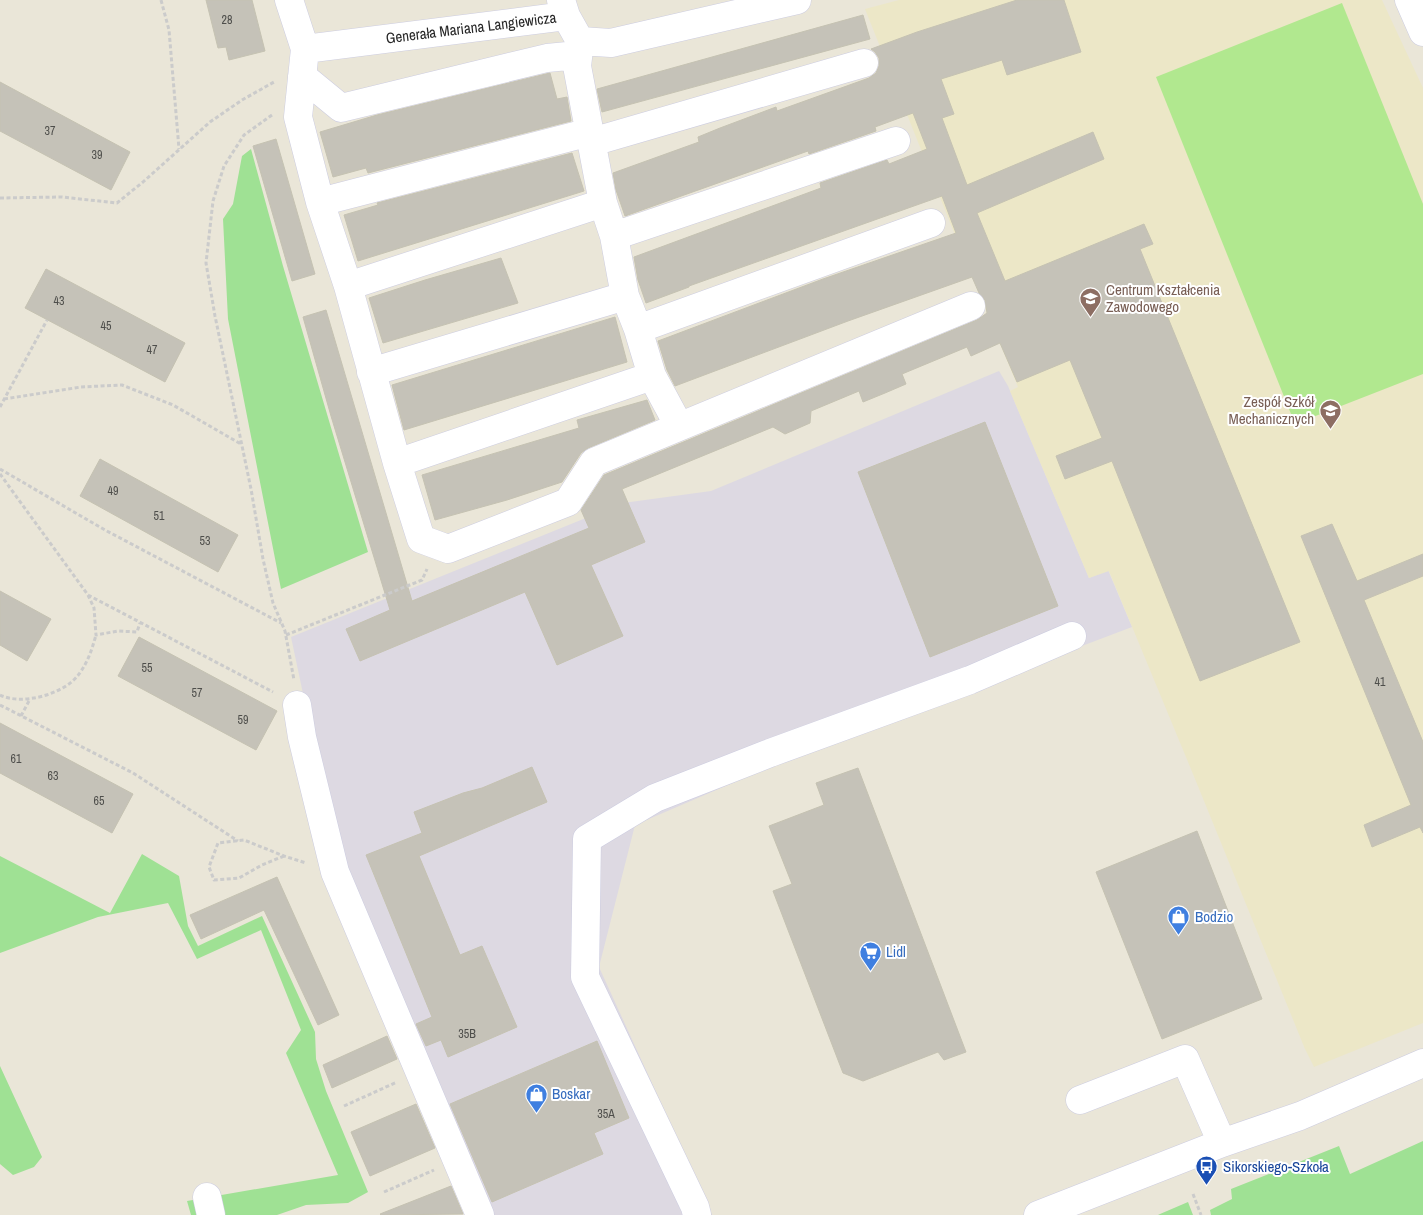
<svg xmlns="http://www.w3.org/2000/svg" width="1423" height="1215" font-family="'Archivo Narrow',sans-serif">
	<style>
		.industrial { fill: #ddd9e2 }
		.education { fill: #ece7c7 }
		.green { fill: #9fe194 }
		.pitch { fill: #b1e88f }
		.building { fill: #c5c2b8; stroke: #c5c2b2 }
		.lines { fill: none; stroke-linecap: round; stroke-linejoin: round }
		.minor-casing { stroke: #cdcde0; stroke-width: 29 }
		.path { stroke: #cbcbcb; stroke-width: 3; stroke-dasharray: 4 2.5; stroke-linecap: butt }
		.minor { stroke: #fff; stroke-width: 28 }
		.labels { text-anchor: middle; stroke-width: 4; stroke-linejoin: round; paint-order: stroke }
		.number-label { font-size: 12px; fill: #4e4e4b }
		.street-label { font-size: 15px; fill: #272727; stroke: #fff }
		.education-label { font-size: 15px; fill: #785e54; stroke: #fff; text-anchor: start }
		.shop-label { font-size: 15px; fill: #366cbe; stroke: #fff; text-anchor: start }
		.transit-label { font-size: 15px; fill: #164399; stroke: #fff; text-anchor: start }
	</style>
	<rect width="100%" height="100%" fill="#eae6d8"/>
	<!-- industrial -->
	<path class="industrial" d="M999,371l9,15 81,192 19,-8 24,57 -306,116 -191,82 -36,142 113,248h-227l-147,-356 -47,-222 332,-134 88,-12z"/>
	<!-- education -->
	<path class="education" d="M899,0h483l41,88v935l-109,44 -9,-18 -112,-275 -84,-203 -20,7 -79,-187 8,-4 -57,-137 -96,-241z"/>
	<!-- green -->
	<path class="green" d="M251,149l32,117 85,286 -87,37 -53,-270 -5,-100 10,-15 9,-48z
		M142,854l37,22 9,50 10,20 64,-30 53,116 1,27 10,32 42,101 -20,11 -42,2 -29,10h-86l-4,-14 151,-26 -52,-122 15,-23 -40,-100 -64,29 -29,-56 -70,14 -98,36v-97l110,57z
		M0,1066l42,91 -8,10 -21,8 -13,-11z
		M1423,1141v74h-212l-1,-5 22,-11 -1,-10 108,-43 11,28z
		M1188,1202l5,13h-35l2,-1z"/>
	<!-- pitch -->
	<path class="pitch" d="M1342,3l81,201v170l-128,50 -139,-347z"/>
	<!-- building -->
	<path class="building" d="M206,0h46l13,51 -36,9 -3,-13 -8,1z
		M1017,0h47l17,52 -74,23 -5,-15 -61,19 13,35 -12,4 25,67 126,-53 11,27 -127,54 28,68 139,-57 9,20 -13,5 160,393 -100,39 -88,-220 -47,18 -9,-23 46,-18 -32,-78 -53,22 -17,-39 -29,13 -4,-9 -65,27 4,10 -21,9 -22,9 -4,-11 -48,20 -1,12 -25,11 -12,-7 -151,62 23,53 -54,23 32,71 -66,29 -32,-73 -165,69 -14,-32 44,-19 -59,-194 -28,-99 23,-7 86,291 177,-73 -8,-18 23,-35 373,-155 10,-7 -2,-13 -6,-7 -7,-16 -124,44 -173,65 -8,-16 -9,-29 165,-62 133,-46 -14,-37 -253,90v1l-43,16 -8,-23 -4,-23 187,-69 -1,-5 67,-23 2,4 38,-15 -14,-36 -38,14 1,4 -67,23 -1,-3 -183,65 -9,-26 -3,-17 86,-31 -1,-5 22,-9 56,-21 1,4 92,-33 7,-5 3,-7v-8l-4,-6 -4,-3 46,-17z
		M863,15l7,24 -268,73 -5,-23z
		M550,73l7,26 10,-2 4,24 -203,52 -2,-5 -33,9 -13,-45 57,-17z
		M0,82l130,70 -19,38 -111,-59z
		M276,139l39,135 -23,7 -39,-135z
		M572,153l12,38 -226,70 -14,-46 34,-10 -1,-2z
		M501,258l17,45 -135,40 -14,-45 56,-18z
		M46,269l139,74 -20,39 -140,-74z
		M615,317l12,45 -223,68 -12,-45z
		M647,400l8,20 -67,28 -7,5 -19,29 -55,18 -72,20 -13,-45 157,-47 -2,-8z
		M985,422l73,184 -128,51 -72,-185z
		M100,459l138,76 -20,37 -138,-76z
		M1332,524l25,57 66,-27v22l-59,24 59,142v91l-3,-6 -48,20 -8,-22 47,-20 -110,-269z
		M0,591l51,28 -24,42 -27,-16z
		M139,637l138,74 -21,39 -138,-74z
		M0,723l133,71 -21,39 -112,-60z
		M532,767l15,35 -128,54 41,99 22,-9 35,81 -69,30 -7,-17 -15,6 -10,-22 16,-7 -66,-162 56,-22 -8,-21 49,-19 19,-5z
		M858,768l108,284 -22,8 -6,-8 -75,29 -20,-8 -70,-182 19,-7 -23,-58 55,-21 -8,-22z
		M1197,831l65,168 -100,40 -66,-167z
		M277,877l62,138 -21,10 -54,-115 -63,29 -11,-24z
		M387,1036l10,23 -65,29 -9,-23z
		M597,1041l32,77 -35,15 9,21 -111,48 -42,-98z
		M416,1104l19,44 -65,28 -19,-44z
		M451,1186l12,28 -82,1 -1,-1z"/>
	<g class="lines">
		<defs>
			<path id="minor" d="M289,0l16,49 -7,68 22,85 28,84 49,177 24,76 27,10 120,-47 26,-40 377,-156
				M561,0l5,16 14,25 31,2 186,-43
				M1409,0l14,32
				M580,41l-3,25 26,137 11,33 11,60 13,33 14,47 27,50
				M305,49l261,-33
				M302,76l39,32 206,-50 31,-3
				M592,142l272,-79
				M320,202l270,-70
				M614,236l282,-95
				M348,286l255,-83
				M638,329l293,-106
				M371,372l254,-76
				M397,463l255,-87
				M297,705l5,32 33,135 145,343
				M1080,1100l105,-41 37,84
				M207,1197l4,18
				M697,1215l-2,-8 -110,-230 2,-138 68,-41 115,-45 200,-73 102,-44
				M1038,1215l184,-72 78,-27 123,-53"/>
		</defs>
		<!-- minor casing -->
		<use href="#minor" class="minor-casing"/>
		<!-- path -->
		<path class="path" d="M161,0l8,30 10,119
			M272,115l-28,20 -20,31 -11,35 -7,62 9,53 36,173 12,70 10,44 12,28 9,49
			M0,198l62,-1 55,6 26,-21 67,-60 32,-22 32,-18
			M4,399l77,-12 41,-2 51,20 68,39
			M0,407l47,-87
			M0,469l105,61 176,93
			M0,474l88,121 185,97
			M88,595l6,13 2,27 22,-4 19,1 3,-9
			M286,635l136,-55 5,-11
			M0,695c22,11 65,-1 79,-21 9,-12 13,-25 17,-39
			M0,705l133,68 105,68
			M21,716l9,-17
			M284,856l-22,9 -23,13 -25,2 -5,-13 9,-24 26,-3 40,16 22,7
			M344,1106l53,-24
			M384,1192l50,-22
			M1193,1194l8,21"/>
		<!-- minor -->
		<use href="#minor" class="minor"/>
	</g>
	<!-- icons -->
	<defs>
		<symbol id="university-pin" viewBox="-11 -11 22 30"><path d="M0 17L-7.5 6A9.5 9.5 0 1 1 7.5 6Z" fill="#8d6e63" stroke="#fff"/><path d="M0-5L7-2L0 1L-7-2ZM-4 1L0 2.5L4 1V4Q0 6-4 4Z" fill="#fff"/></symbol>
		<symbol id="shop-pin" viewBox="-11 -11 22 30"><path d="M0 17L-7.5 6A9.5 9.5 0 1 1 7.5 6Z" fill="#3f7fe0" stroke="#fff"/><path d="M-5-2.5h2.3a2.7 3.5 0 0 1 5.4 0H5L5.5 6h-11ZM-1.5-2.5h3a1.5 2.3 0 0 0-3 0Z" fill="#fff"/></symbol>
		<symbol id="supermarket-pin" viewBox="-11 -11 22 30"><path d="M0 17L-7.5 6A9.5 9.5 0 1 1 7.5 6Z" fill="#3f7fe0" stroke="#fff"/><path d="M-6-5.5h2.5l.6 2H6L4.5 2H-2.5L-4.4-4H-6ZM-1.5 3.2a1.3 1.3 0 1 0 .1 0ZM3 3.2a1.3 1.3 0 1 0 .1 0Z" fill="#fff"/></symbol>
		<symbol id="bus-pin" viewBox="-11 -11 22 30"><path d="M0 17L-7.5 6A9.5 9.5 0 1 1 7.5 6Z" fill="#1a4fb4" stroke="#fff"/><path d="M-5-6H5V4H4V6H2V4H-2V6H-4V4H-5ZM-3.5-4V0h7V-4ZM-3.5 1.2v1.5H-2V1.2ZM2 1.2v1.5H3.5V1.2Z" fill="#fff"/></symbol>
	</defs>
	<g fill-rule="evenodd">
		<use href="#university-pin" x="1078" y="286" width="25" height="34"/>
		<use href="#university-pin" x="1318" y="398" width="25" height="34"/>
		<use href="#shop-pin" x="1166" y="904" width="25" height="34"/>
		<use href="#supermarket-pin" x="858" y="940" width="25" height="34"/>
		<use href="#shop-pin" x="524" y="1082" width="25" height="34"/>
		<use href="#bus-pin" x="1194" y="1154" width="25" height="34"/>
	</g>
	<g class="labels">
		<!-- number labels -->
		<g class="number-label">
			<text x="227" y="24">28</text>
			<text x="50" y="135">37</text>
			<text x="97" y="159">39</text>
			<text x="59" y="305">43</text>
			<text x="106" y="330">45</text>
			<text x="152" y="354">47</text>
			<text x="113" y="495">49</text>
			<text x="159" y="520">51</text>
			<text x="205" y="545">53</text>
			<text x="147" y="672">55</text>
			<text x="1380" y="686">41</text>
			<text x="197" y="697">57</text>
			<text x="243" y="724">59</text>
			<text x="16" y="763">61</text>
			<text x="53" y="780">63</text>
			<text x="99" y="805">65</text>
			<text x="467" y="1038">35B</text>
			<text x="606" y="1118">35A</text>
		</g>
		<!-- street labels -->
		<g class="street-label">
			<text transform="translate(471 28) rotate(-7)" y="5">Generała Mariana Langiewicza</text>
		</g>
		<!-- education labels -->
		<g class="education-label">
			<text x="1106" y="295">Centrum Kształcenia<tspan x="1106" dy="17">Zawodowego</tspan></text>
			<text x="1314" y="407" text-anchor="end">Zespół Szkół<tspan x="1314" dy="17">Mechanicznych</tspan></text>
		</g>
		<!-- shop labels -->
		<g class="shop-label">
			<text x="1195" y="922">Bodzio</text>
			<text x="886" y="957">Lidl</text>
			<text x="552" y="1099">Boskar</text>
		</g>
		<!-- transit labels -->
		<g class="transit-label">
			<text x="1223" y="1172">Sikorskiego-Szkoła</text>
		</g>
	</g>
</svg>
